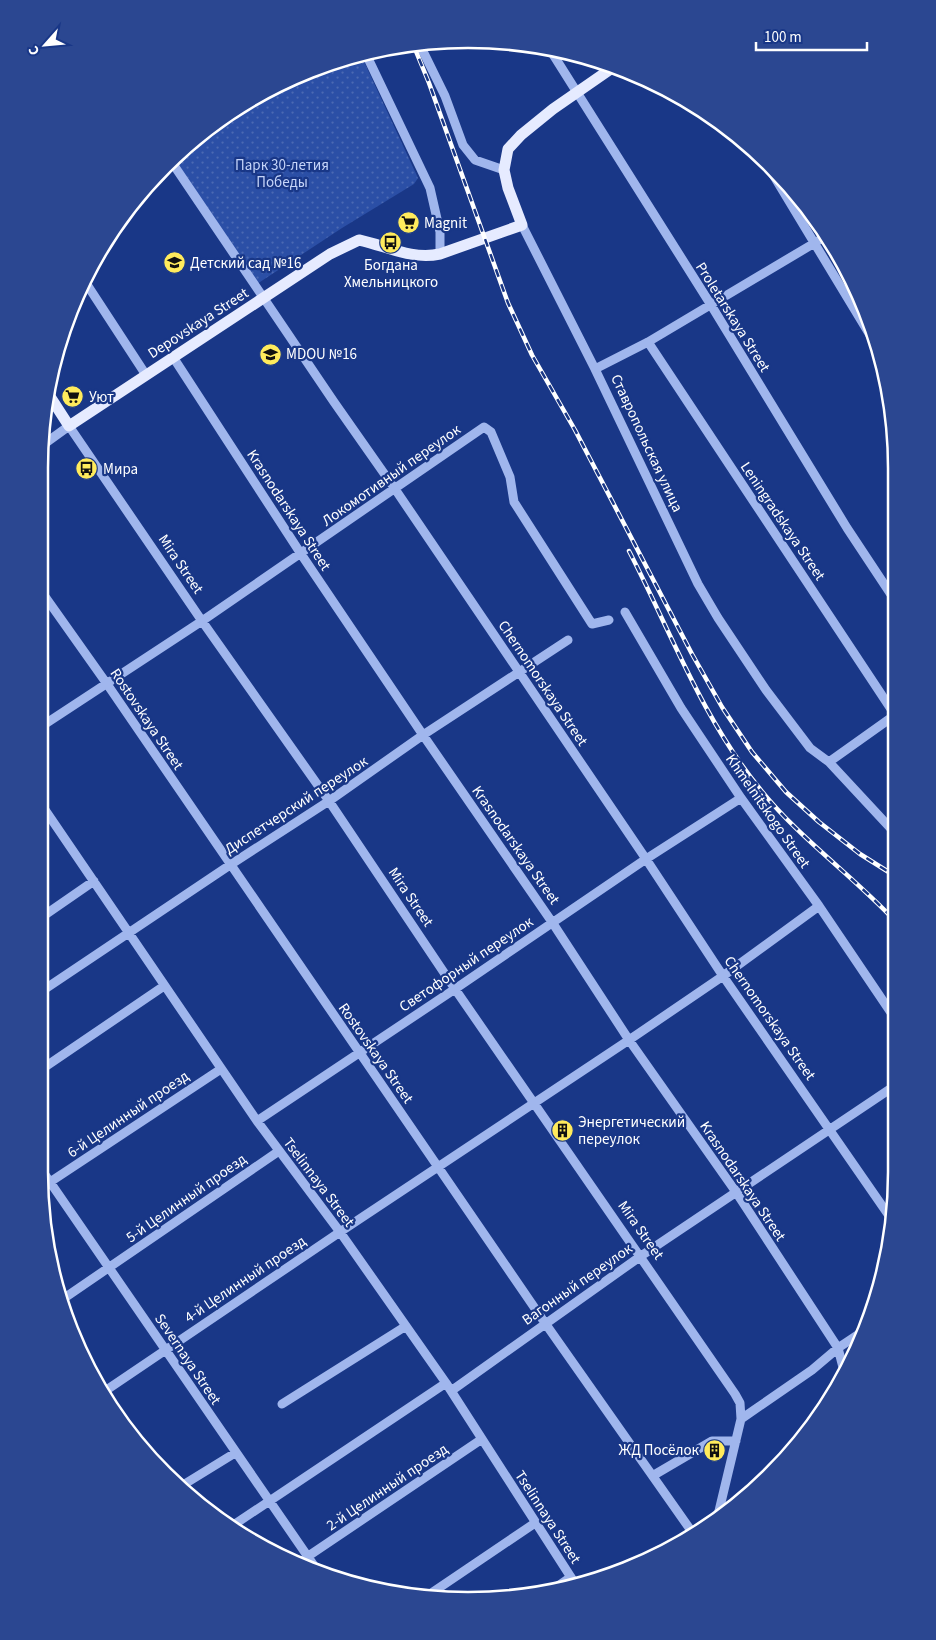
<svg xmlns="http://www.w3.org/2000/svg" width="936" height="1640" font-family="'Source Sans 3',sans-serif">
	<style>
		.park { fill: url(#park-dots) }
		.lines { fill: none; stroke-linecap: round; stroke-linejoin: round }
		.minor { stroke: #a0b6ed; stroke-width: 9 }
		.major { stroke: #e6ebff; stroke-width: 11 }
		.rail-casing { stroke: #fff; stroke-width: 4.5 }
		.rail { stroke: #193787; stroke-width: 2.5; stroke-dasharray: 8; stroke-linecap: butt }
		.labels { text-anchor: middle; stroke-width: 4.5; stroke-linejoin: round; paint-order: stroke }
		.park-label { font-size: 15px; fill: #c5d4f9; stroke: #193787 }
		.poi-label { font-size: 15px; fill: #fff; stroke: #193787; text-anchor: start }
		.street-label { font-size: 15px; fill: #fff; stroke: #193787 }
		.rim { fill: none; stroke: #fff; stroke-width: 2.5 }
	</style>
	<defs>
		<pattern id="park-dots" width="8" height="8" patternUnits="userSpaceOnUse" patternTransform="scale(1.25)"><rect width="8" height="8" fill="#2b4fa6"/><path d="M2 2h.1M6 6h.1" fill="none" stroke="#4b69b3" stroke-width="1.8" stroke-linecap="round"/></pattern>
	</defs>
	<rect width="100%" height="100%" fill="#193787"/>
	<!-- park -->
	<path class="park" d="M360,53l58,125 -4,6 -72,44 -85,56 -83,-126 33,-31 71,-44z"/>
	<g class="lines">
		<!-- minor -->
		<path class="minor" d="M419,43l26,53 18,49 12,15 29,10
			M549,48l162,257 136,223 47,71
			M365,52l65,136 10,44v22
			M763,158l116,192
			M171,161l163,241 61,87 251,370 77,117 169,244
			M522,225l73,144 103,215 20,34 48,72 44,58 19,14 66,71
			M84,280l62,95
			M648,342l247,373
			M173,357l128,197 122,181 129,187 77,118 107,152 102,156 7,27
			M595,369l53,-27 180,-107
			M40,447l29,-21 133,195 127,180 126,188 280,405 5,9 1,16 -23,96
			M39,588l68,96 438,639 147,209
			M625,612l56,96 60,90 78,108 77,114
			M39,728l163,-107 282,-194 7,5 19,45 4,25 78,122 17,-4
			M829,762l66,-47
			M39,801l218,320 83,111 106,151 128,199
			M39,919l55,-38
			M39,993l191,-128 99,-64 94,-66 145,-95
			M39,1071l125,-85
			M257,1121l198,-132 191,-130 95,-61
			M39,1166l276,401
			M41,1188l180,-119
			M60,1301l219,-150
			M105,1391l235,-159 289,-192 94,-64 96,-70
			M451,1391l190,-135 255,-171
			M282,1404l124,-78
			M741,1419l71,-49 26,-22 27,-18
			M654,1475l58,-34h24
			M183,1485l52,-32
			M229,1528l217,-145
			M301,1561l181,-122
			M558,1586l13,-9
			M430,1594l105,-71"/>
		<!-- major -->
		<path class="major" d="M49,395l20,31 261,-172 29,-14c28,6 52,20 81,14l82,-29 -14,-37 -4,-18 4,-21 13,-14 32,-26 62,-43"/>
		<defs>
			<path id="rail" d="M413,44l16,39 79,220 24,52 43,75 117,224 30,53 30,45 34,40 33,30 41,32 35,22
				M629,551c42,81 73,167 131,238 39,49 92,86 135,132"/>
		</defs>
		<!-- rail casing -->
		<use href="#rail" class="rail-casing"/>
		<!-- rail -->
		<use href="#rail" class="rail"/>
	</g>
	<!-- icons -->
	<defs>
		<symbol id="supermarket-disc" viewBox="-11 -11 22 22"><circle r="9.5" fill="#ffeb5c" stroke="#193787"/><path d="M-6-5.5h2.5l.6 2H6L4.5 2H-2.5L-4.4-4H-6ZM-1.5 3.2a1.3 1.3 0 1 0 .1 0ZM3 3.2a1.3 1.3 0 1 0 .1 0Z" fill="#111"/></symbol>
		<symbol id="bus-disc" viewBox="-11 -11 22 22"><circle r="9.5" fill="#ffeb5c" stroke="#193787"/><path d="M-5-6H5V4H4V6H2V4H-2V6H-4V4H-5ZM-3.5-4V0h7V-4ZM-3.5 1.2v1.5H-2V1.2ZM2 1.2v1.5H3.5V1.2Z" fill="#111"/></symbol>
		<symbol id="school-disc" viewBox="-11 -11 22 22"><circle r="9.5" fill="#ffeb5c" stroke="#193787"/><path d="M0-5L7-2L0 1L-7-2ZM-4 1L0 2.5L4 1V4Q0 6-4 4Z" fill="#111"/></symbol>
		<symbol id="building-disc" viewBox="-11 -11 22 22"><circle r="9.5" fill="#ffeb5c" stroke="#193787"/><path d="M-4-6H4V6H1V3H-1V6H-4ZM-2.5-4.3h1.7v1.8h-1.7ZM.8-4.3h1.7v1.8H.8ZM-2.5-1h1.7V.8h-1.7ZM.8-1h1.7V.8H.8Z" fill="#111"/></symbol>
	</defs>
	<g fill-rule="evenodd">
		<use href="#supermarket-disc" x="396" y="210" width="25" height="25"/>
		<use href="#bus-disc" x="378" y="230" width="25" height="25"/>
		<use href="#school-disc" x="162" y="250" width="25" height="25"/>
		<use href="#school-disc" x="258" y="342" width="25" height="25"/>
		<use href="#supermarket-disc" x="60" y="384" width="25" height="25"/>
		<use href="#bus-disc" x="74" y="456" width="25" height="25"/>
		<use href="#building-disc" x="550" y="1118" width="25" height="25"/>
		<use href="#building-disc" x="702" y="1438" width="25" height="25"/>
	</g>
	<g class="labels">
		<!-- park labels -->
		<g class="park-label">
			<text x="282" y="170">Парк 30-летия<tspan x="282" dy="17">Победы</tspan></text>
		</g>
		<!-- poi labels -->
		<g class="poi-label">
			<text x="424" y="228">Magnit</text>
			<text x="190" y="268">Детский сад №16</text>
			<text x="391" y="270" text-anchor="middle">Богдана<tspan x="391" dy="17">Хмельницкого</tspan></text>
			<text x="286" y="359">MDOU №16</text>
			<text x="89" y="402">Уют</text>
			<text x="103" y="474">Мира</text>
			<text x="578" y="1127">Энергетический<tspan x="578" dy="17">переулок</tspan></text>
			<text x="699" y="1455" text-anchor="end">ЖД Посёлок</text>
		</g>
		<!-- street labels -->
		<g class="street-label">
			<text transform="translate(733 317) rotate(58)" y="5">Proletarskaya Street</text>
			<text transform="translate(198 323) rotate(-33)" y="5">Depovskaya Street</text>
			<text transform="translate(647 443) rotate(65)" y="5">Ставропольская улица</text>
			<text transform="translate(391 475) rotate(-35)" y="5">Локомотивный переулок</text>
			<text transform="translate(289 510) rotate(57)" y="5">Krasnodarskaya Street</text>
			<text transform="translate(783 521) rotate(56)" y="5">Leningradskaya Street</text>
			<text transform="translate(181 564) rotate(56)" y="5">Mira Street</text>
			<text transform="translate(543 683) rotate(56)" y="5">Chernomorskaya Street</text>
			<text transform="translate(147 719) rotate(56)" y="5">Rostovskaya Street</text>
			<text transform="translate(296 805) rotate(-33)" y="5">Диспетчерский переулок</text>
			<text transform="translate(768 811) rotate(55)" y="5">Khmelnitskogo Street</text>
			<text transform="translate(516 845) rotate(55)" y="5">Krasnodarskaya Street</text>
			<text transform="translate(411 897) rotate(56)" y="5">Mira Street</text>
			<text transform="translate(466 964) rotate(-34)" y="5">Светофорный переулок</text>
			<text transform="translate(770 1018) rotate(55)" y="5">Chernomorskaya Street</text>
			<text transform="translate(376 1053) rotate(55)" y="5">Rostovskaya Street</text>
			<text transform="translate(128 1114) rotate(-34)" y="5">6-й Целинный проезд</text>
			<text transform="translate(743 1181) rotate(56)" y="5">Krasnodarskaya Street</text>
			<text transform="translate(319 1182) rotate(53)" y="5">Tselinnaya Street</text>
			<text transform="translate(186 1198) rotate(-35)" y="5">5-й Целинный проезд</text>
			<text transform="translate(641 1230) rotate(55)" y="5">Mira Street</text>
			<text transform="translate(245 1279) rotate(-34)" y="5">4-й Целинный проезд</text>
			<text transform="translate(577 1284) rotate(-35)" y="5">Вагонный переулок</text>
			<text transform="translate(188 1359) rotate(56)" y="5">Severnaya Street</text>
			<text transform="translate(387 1487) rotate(-34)" y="5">2-й Целинный проезд</text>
			<text transform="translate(548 1517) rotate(57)" y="5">Tselinnaya Street</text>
		</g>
	</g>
	<!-- crop -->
	<path d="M0 0H936V1640H0ZM468 48H468A420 420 0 0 1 888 468V1172A420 420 0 0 1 468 1592H468A420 420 0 0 1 48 1172V468A420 420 0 0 1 468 48Z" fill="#2b4791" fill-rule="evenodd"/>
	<path class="rim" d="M468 48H468A420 420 0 0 1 888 468V1172A420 420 0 0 1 468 1592H468A420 420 0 0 1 48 1172V468A420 420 0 0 1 468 48Z"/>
	<!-- north arrow -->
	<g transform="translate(45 45) rotate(243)" stroke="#193787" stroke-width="4" paint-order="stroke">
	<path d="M0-4L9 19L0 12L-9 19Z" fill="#ffffff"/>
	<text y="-8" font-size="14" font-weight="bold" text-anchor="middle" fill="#ffffff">С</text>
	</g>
	<!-- scale -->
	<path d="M756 42v8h111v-8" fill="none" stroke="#ffffff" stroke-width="2.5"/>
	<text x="764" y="42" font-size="15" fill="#ffffff" stroke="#193787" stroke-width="4" paint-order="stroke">100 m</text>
</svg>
